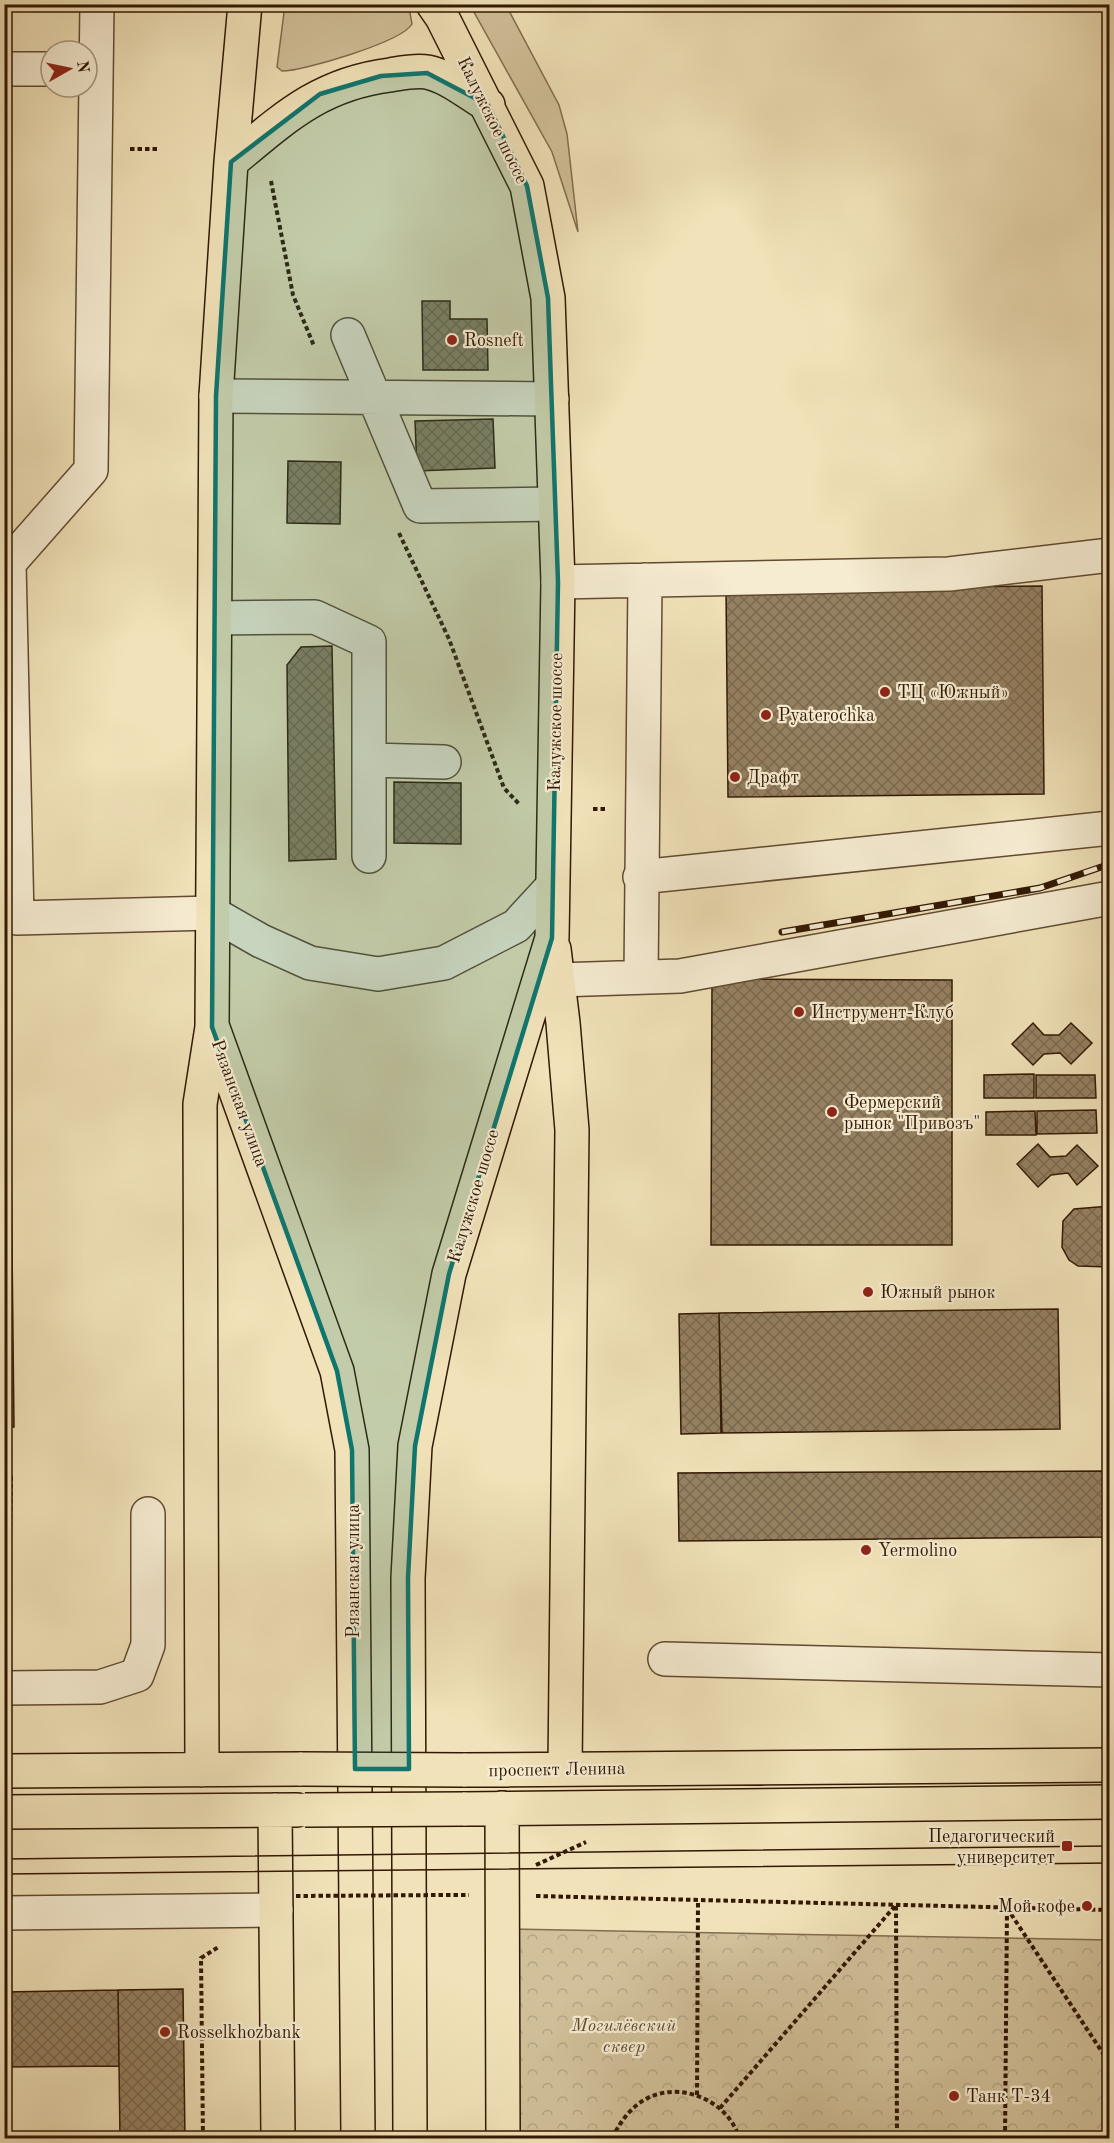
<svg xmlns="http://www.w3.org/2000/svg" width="1114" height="2143" font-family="'Old Standard TT',serif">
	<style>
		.grass { fill: #d1c09a; stroke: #826c4e; stroke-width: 1.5 }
		.forest { fill: url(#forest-crowns); stroke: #826c4e; stroke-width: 1.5 }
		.building { fill: url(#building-cross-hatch); stroke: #321803; stroke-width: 1.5 }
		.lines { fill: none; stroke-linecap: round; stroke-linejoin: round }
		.minor-casing { stroke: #624a30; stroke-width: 36 }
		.major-casing { stroke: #321803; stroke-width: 36 }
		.path { stroke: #321803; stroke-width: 4; stroke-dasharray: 4.5 3; stroke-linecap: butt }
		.minor { stroke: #f6ecd2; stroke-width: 33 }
		.major { stroke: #f1e2b9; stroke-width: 33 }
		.tram { stroke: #321803; stroke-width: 1.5 }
		.rail-casing { stroke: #321803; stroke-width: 7 }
		.rail { stroke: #f6ecd2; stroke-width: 4.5; stroke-dasharray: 14; stroke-linecap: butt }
		.major-bridge-casing { stroke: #321803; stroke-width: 36; stroke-linecap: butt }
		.path-bridge { stroke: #321803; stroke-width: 4; stroke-dasharray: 4.5 3; stroke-linecap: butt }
		.major-bridge { stroke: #f1e2b9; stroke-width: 33 }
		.marked { fill: #0f766e; fill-opacity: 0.2; stroke: #0f766e; stroke-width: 4.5; stroke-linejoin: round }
		.poi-dot { fill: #8f2418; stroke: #f6ecd2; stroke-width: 2 }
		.labels { text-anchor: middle; stroke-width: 4.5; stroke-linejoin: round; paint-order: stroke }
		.street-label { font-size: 18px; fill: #321803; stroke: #f6ecd2 }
		.poi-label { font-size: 18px; fill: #321803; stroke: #f6ecd2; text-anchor: start }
		.park-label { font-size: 18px; font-style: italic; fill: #624a30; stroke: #f6ecd2 }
	</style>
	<defs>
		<pattern id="forest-crowns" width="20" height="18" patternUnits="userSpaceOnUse" patternTransform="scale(1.5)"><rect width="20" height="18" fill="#d1c09a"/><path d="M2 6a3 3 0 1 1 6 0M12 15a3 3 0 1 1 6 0" fill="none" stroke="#b4a483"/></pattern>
		<pattern id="building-cross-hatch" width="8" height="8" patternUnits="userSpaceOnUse" patternTransform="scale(1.5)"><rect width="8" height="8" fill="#958162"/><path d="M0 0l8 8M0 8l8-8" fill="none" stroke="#7a694f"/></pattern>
	</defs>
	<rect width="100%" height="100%" fill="#f1e2b9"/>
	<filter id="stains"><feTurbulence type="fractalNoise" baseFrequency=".00333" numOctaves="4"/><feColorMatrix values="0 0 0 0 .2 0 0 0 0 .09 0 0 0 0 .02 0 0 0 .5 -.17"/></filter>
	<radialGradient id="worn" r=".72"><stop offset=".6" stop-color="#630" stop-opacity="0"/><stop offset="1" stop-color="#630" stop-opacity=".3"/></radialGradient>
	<!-- grass -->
	<path class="grass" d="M285,5h119l6,8 2,11c-10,18 -109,47 -130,47l-5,-4z
		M470,5h36l53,100 8,29 11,98 -26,-80z"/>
	<!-- forest -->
	<path class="forest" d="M510,1929l599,11v198h-597z"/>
	<!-- building -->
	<path class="building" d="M422,301h28v18h37l1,51h-65z
		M493,419l2,49 -78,3 -2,-50z
		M288,461l53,1 -1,62 -53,-1z
		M1042,586l2,208 -316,3 -2,-208z
		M332,646l4,213 -47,2 -2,-196 14,-18z
		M394,782l67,1v61l-67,-1z
		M712,979l240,1v265h-241z
		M1033,1023l11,12h15l12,-12 21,20 -21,21 -11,-11 -16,1 -11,11 -21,-21z
		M1034,1074v24h-50v-23z
		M1036,1075h59l1,23h-60z
		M1096,1110l1,23 -60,1v-23z
		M1035,1111l1,24h-50v-23z
		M1038,1144l12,13 16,-1 11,-11 21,21 -21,19 -9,-12 -17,2 -13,12 -21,-23z
		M4,1154h7l3,273h-10z
		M1110,1206v61l-32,-1 -9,-6 -7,-13 1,-26 11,-12z
		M1058,1309l2,120 -338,4 -3,-120z
		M719,1313l2,120 -40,1 -2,-120z
		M1110,1471v66l-431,4 -1,-68z
		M183,1989l2,149h-65l-2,-148z
		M118,1990l1,76 -115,1v-75z"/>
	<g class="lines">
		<defs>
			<path id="minor" d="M97,4l-6,466 -82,93 8,355 195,-5 49,28 49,22 68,11 66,-11 72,-37 35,-38
				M4,69h47
				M348,335l72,171 135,-2
				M216,396l336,3
				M558,582l391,-8 161,-19
				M215,618l100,-1 54,25v214
				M370,760l74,2
				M640,877l470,-49
				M641,977l4,-397
				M558,980l122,-4 430,-78
				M665,1659l445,11
				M4,1688l96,-1 37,-12 11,-30v-131
				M4,1913l272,-3"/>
			<path id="major" d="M231,162c52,-43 88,-78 159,-87 12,-2 25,-5 37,-3 21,4 42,22 61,33
				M554,949l9,74 9,107 -7,638
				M213,1028l124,343 15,79 6,688
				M202,1770l-2,-666 12,-77 4,-631 15,-234 14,-158
				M463,1770l647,-5
				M4,1771l298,-2
				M502,1808l1,330
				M463,1809l647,-7
				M275,1810l3,328
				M4,1812l293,-2
				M410,2138l-2,-560 7,-132 34,-172 103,-336 6,-356 -10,-284 -21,-112 -85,-169 -9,-13"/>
		</defs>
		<!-- minor casing -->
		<use href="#minor" class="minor-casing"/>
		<!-- major casing -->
		<use href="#major" class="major-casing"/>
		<!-- path -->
		<path class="path" d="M512,4l3,7
			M130,149h27
			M271,181l22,114 21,51
			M4,506h3v8
			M399,533l50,106 55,149 16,17
			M593,809h14
			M9,1601l2,-126
			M536,1865l50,-23
			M446,1895h23
			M536,1896l574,14
			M896,1906l1,232
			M1007,1908l103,156
			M697,2095l1,-195
			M720,2108l175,-202
			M203,2138l-2,-180 19,-12
			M612,2138c8,-15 17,-29 32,-38 35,-21 85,1 95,38
			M1005,2138l2,-230"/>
		<!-- minor -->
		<use href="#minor" class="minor"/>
		<!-- major -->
		<use href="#major" class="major"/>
		<!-- tram -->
		<path class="tram" d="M4,1859l1106,-13
			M4,1874l1106,-11"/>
		<defs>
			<path id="rail" d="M782,932l258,-44 70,-24"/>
		</defs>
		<!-- rail casing -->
		<use href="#rail" class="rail-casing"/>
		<!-- rail -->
		<use href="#rail" class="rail"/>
		<defs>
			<path id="major-bridge" d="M302,1769l161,1
				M305,1810l158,-1"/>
		</defs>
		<!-- major-bridge casing -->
		<use href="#major-bridge" class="major-bridge-casing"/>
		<!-- path-bridge -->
		<path class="path-bridge" d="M296,1896l150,-1"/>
		<!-- major-bridge -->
		<use href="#major-bridge" class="major-bridge"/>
	</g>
	<!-- marked area -->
	<path class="marked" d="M427,73l61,32 39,81 21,112 10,284 -6,356 -103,336 -34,172 -7,132 1,191h-54l-3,-319 -15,-79 -125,-344 4,-631 15,-234 89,-68 61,-18z"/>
	<!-- markers -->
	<g class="poi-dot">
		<circle cx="452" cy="340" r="6"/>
		<circle cx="885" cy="692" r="6"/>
		<circle cx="766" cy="715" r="6"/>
		<circle cx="735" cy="777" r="6"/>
		<circle cx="799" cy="1012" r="6"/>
		<circle cx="832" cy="1112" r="6"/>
		<circle cx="868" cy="1292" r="6"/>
		<circle cx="866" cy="1550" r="6"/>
		<rect x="1061" y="1840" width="12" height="12" rx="3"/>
		<circle cx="1087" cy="1906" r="6"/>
		<circle cx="165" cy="2032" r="6"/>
		<circle cx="954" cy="2096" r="6"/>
	</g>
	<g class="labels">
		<!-- street labels -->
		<g class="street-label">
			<text transform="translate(493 120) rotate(64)" y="6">Калужское шоссе</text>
			<text transform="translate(555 722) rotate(-89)" y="6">Калужское шоссе</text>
			<text transform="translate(240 1103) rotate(70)" y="6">Рязанская улица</text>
			<text transform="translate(473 1196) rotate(-73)" y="6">Калужское шоссе</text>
			<text transform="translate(353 1571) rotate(-90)" y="6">Рязанская улица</text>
			<text transform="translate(557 1769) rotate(-1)" y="6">проспект Ленина</text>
		</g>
		<!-- poi labels -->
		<g class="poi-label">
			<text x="464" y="346">Rosneft</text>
			<text x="897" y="698">ТЦ «Южный»</text>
			<text x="778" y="721">Pyaterochka</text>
			<text x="747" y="783">Драфт</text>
			<text x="811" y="1018">Инструмент-Клуб</text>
			<text x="844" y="1108">Фермерский<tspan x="844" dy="21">рынок "Привозъ"</tspan></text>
			<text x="880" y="1298">Южный рынок</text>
			<text x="878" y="1556">Yermolino</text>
			<text x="1055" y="1842" text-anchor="end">Педагогический<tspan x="1055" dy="21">университет</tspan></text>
			<text x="1075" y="1912" text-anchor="end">Мой кофе</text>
			<text x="177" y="2038">Rosselkhozbank</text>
			<text x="966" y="2102">Танк Т-34</text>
		</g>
		<!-- park labels -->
		<g class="park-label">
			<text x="624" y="2031">Могилёвский<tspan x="624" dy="21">сквер</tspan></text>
		</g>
	</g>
	<!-- margin -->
	<rect width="1114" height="2143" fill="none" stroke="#f1e2b9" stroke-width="24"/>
	<rect x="6" y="6" width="1102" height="2131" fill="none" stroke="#321803" stroke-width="3"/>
	<rect x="12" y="12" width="1090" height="2119" fill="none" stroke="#321803" stroke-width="1.5"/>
	<!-- north arrow -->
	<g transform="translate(69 69) rotate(81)"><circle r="28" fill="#f6ecd2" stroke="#a8977f" stroke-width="1.5"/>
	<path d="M0-4.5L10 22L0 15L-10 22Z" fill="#8f2418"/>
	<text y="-9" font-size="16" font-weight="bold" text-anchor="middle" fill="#321803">N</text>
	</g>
	<rect width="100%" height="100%" filter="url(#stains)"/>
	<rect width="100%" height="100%" fill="url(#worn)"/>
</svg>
